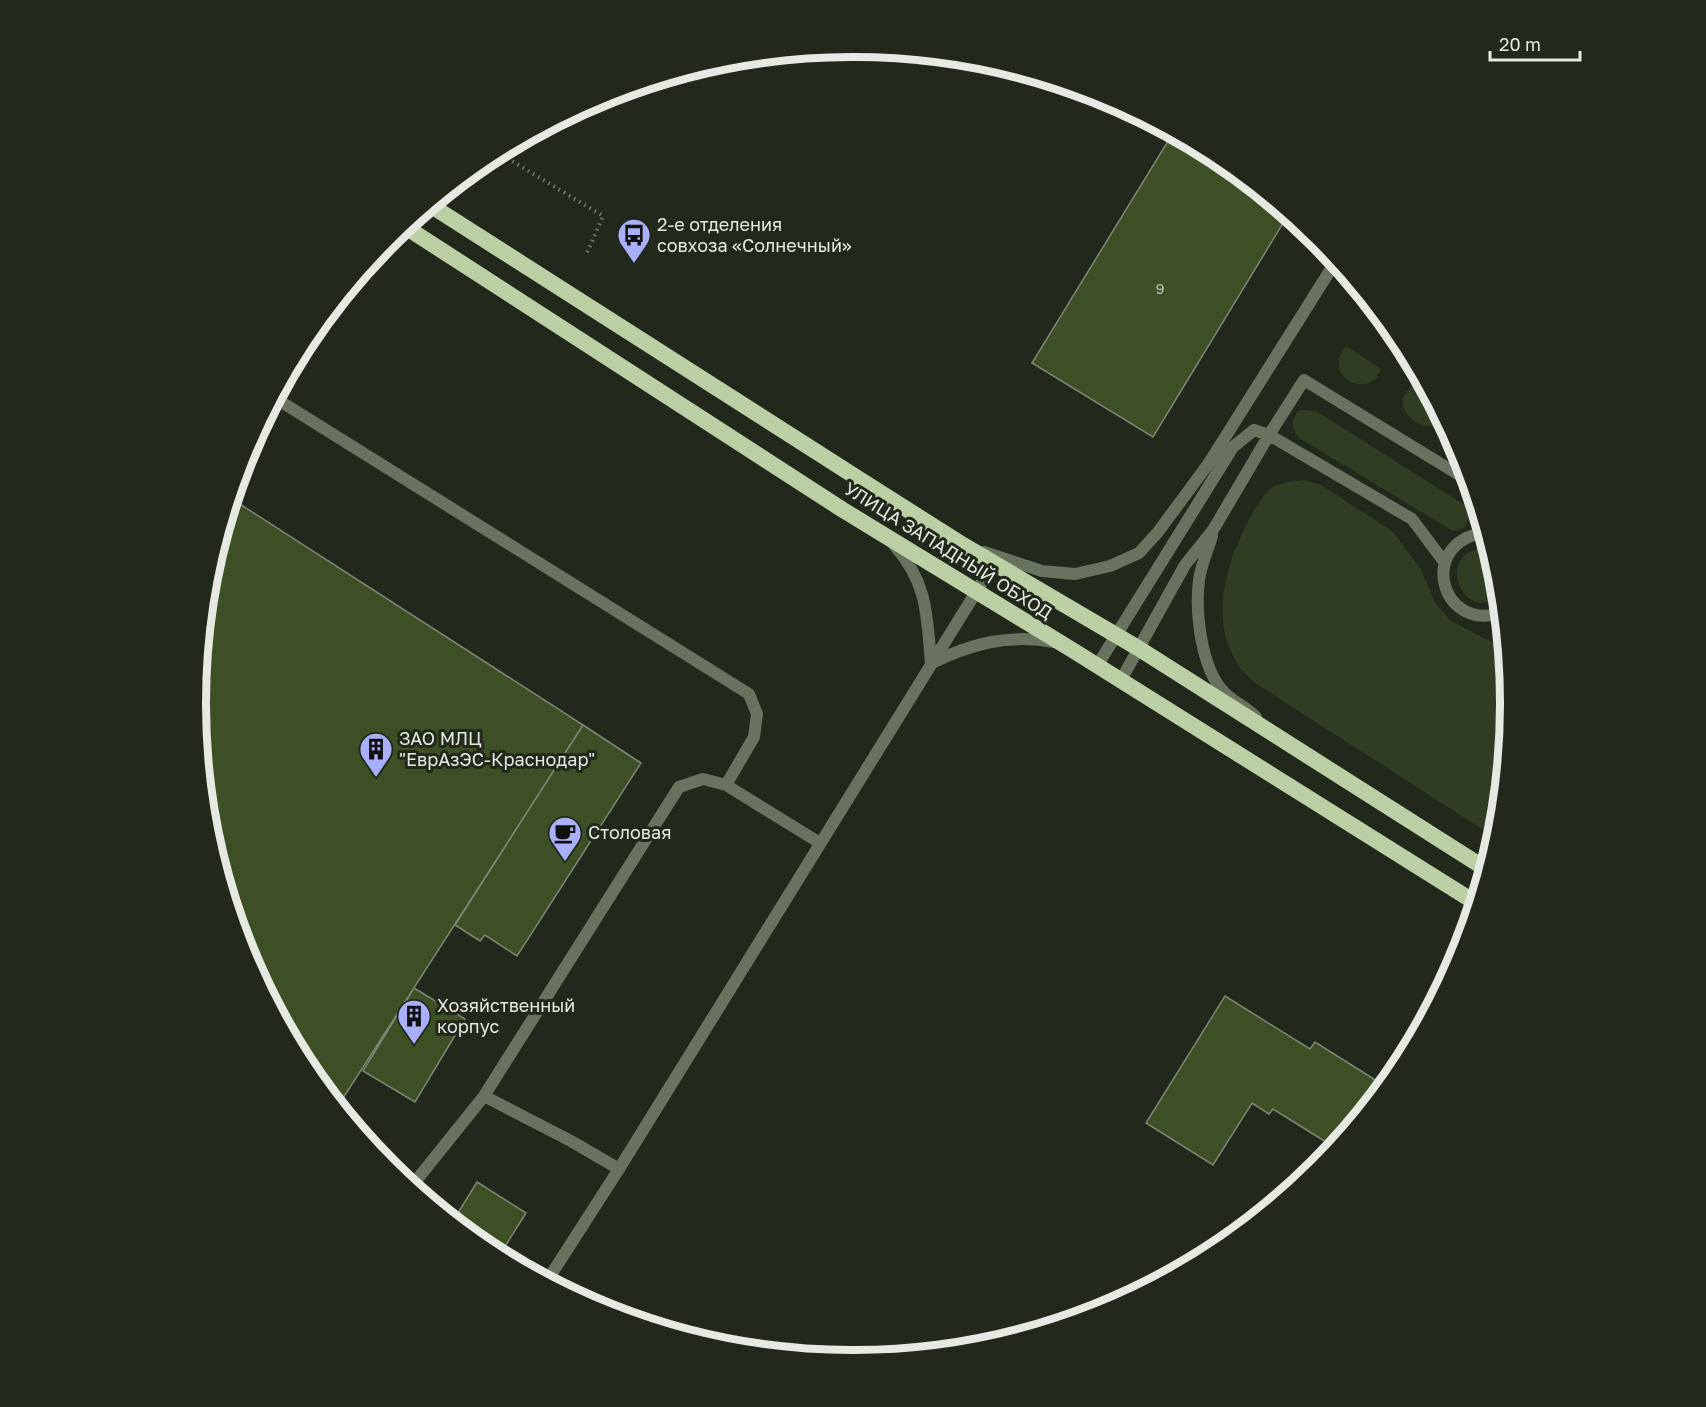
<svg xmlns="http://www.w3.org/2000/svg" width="1706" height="1407" font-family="'Golos Text',sans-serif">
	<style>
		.green { fill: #313d23 }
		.building { fill: #3c4f25; stroke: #7e8576; stroke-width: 1.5 }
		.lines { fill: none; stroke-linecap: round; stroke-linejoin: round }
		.path { stroke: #757a6f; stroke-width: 4; stroke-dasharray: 1.5 4.5; stroke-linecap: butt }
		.service { stroke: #69725f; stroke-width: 12 }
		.minor { stroke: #69725f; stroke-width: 12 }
		.trunk { stroke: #bad0a4; stroke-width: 16 }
		.labels { text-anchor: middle; stroke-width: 6; stroke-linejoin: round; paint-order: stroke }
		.number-label { font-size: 15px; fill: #bbc2b2 }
		.poi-label { font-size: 18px; fill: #e5e9e1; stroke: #22281b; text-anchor: start }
		.street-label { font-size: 18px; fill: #e5e9e1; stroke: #22281b }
		.rim { fill: none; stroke: #e5e9e1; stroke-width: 8 }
	</style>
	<rect width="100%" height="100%" fill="#22281b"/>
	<!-- green -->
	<path class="green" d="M1346,346l35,23c-10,32 -61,9 -35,-23z
		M1412,386l19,13 12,21c-21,20 -57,-15 -31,-34z
		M1302,410l14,1 150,95 3,10 -4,11 -7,4 -7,-1 -150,-91c-10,-8 -10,-18 -3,-28z
		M1304,480l17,5 71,46 29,38 13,32 17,20 54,28 5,55 -14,134 -241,-155c-5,-5 -12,-11 -16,-17 -29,-42 -15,-94 5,-137 7,-13 16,-33 29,-42 8,-5 22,-6 31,-7z
		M1485,548l4,1 8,27 3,21c-36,27 -68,-44 -15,-49z"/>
	<!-- building -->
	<path class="building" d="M1173,133l45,24 70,58 -135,222 -121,-74z
		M232,499l351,226 -245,381 -31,-38 -61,-113 -37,-124 -13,-128 13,-128z
		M583,725l58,38 -124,193 -32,-21 -5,6 -25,-16z
		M414,988l51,31 -50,83 -52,-31z
		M1225,996l85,53 5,-7 70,44 -51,61 -61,-38 -4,5 -17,-11 -39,62 -67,-42z
		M477,1182l49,31 -27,43 -11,-6 -35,-29z"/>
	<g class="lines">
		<!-- path -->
		<path class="path" d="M497,152l106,64 -16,37"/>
		<!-- service -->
		<path class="service" d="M275,398l474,296 8,20 -3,23 -28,48
			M1269,435l35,-55 165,101
			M1207,466l129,-205
			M484,1096l87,45 48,28
			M411,1187l73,-91 195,-309 24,-8 23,6 94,58"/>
		<!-- minor -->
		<path class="minor" d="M1484,533c-66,9 -45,99 17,80
			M1212,536c-4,14 -11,29 -13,44 -4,32 2,87 24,111 9,10 23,16 33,26
			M894,545c34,38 33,71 37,119
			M984,552l58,19 33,3 35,-8 29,-13 19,-21 48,-65 22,-16
			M932,663c40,-20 78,-29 122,-21
			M1097,666l136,-219 21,-17 15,5 143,84 33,44
			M1121,680l64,-115 28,-35 56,-95
			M547,1281l72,-112 375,-606"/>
		<!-- trunk -->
		<path class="trunk" d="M430,205l429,274 104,66 175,103 348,221
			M404,226l439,284 231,141 402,252"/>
	</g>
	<!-- icons -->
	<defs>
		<symbol id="bus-pin" viewBox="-11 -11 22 30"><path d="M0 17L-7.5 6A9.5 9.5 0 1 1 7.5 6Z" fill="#a8b0fc" stroke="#22281b"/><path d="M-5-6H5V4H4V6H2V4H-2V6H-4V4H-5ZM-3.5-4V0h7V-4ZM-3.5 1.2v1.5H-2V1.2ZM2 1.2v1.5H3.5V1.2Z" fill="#111"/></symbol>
		<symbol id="building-pin" viewBox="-11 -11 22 30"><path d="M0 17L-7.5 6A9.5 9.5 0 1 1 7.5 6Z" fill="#a8b0fc" stroke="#22281b"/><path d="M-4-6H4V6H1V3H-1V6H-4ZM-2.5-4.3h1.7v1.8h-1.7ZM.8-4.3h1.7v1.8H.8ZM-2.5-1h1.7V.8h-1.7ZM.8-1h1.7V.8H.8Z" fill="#111"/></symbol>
		<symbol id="cafe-pin" viewBox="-11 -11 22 30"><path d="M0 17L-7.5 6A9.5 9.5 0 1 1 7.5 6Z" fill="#a8b0fc" stroke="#22281b"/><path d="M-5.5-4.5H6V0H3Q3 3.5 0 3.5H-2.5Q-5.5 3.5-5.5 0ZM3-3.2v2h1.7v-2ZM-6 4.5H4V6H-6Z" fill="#111"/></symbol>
	</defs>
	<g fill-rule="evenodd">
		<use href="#bus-pin" x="615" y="216" width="38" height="52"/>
		<use href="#building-pin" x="357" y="730" width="38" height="52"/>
		<use href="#cafe-pin" x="546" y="814" width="38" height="52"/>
		<use href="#building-pin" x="395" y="997" width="38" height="52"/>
	</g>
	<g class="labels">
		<!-- number labels -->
		<g class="number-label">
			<text x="1160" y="294">9</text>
		</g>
		<!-- poi labels -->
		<g class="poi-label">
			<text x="657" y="231">2-е отделения<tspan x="657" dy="21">совхоза «Солнечный»</tspan></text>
			<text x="399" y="745">ЗАО МЛЦ<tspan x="399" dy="21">"ЕврАзЭС-Краснодар"</tspan></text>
			<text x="588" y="839">Столовая</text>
			<text x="437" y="1012">Хозяйственный<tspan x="437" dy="21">корпус</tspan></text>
		</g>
		<!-- street labels -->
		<g class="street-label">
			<text transform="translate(948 551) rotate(32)" y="6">УЛИЦА ЗАПАДНЫЙ ОБХОД</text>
		</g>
	</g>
	<!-- crop -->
	<path d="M0 0H1706V1407H0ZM852 57H854A646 646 0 0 1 1500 703V704A646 646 0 0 1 854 1350H852A646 646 0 0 1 206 704V703A646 646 0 0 1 852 57Z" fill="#22281b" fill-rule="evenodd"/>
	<path class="rim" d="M852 57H854A646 646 0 0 1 1500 703V704A646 646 0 0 1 854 1350H852A646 646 0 0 1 206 704V703A646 646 0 0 1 852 57Z"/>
	<!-- scale -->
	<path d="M1490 51v9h90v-9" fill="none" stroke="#e5e9e1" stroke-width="3"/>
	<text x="1499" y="51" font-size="18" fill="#e5e9e1" stroke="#22281b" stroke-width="4.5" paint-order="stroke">20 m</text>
</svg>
